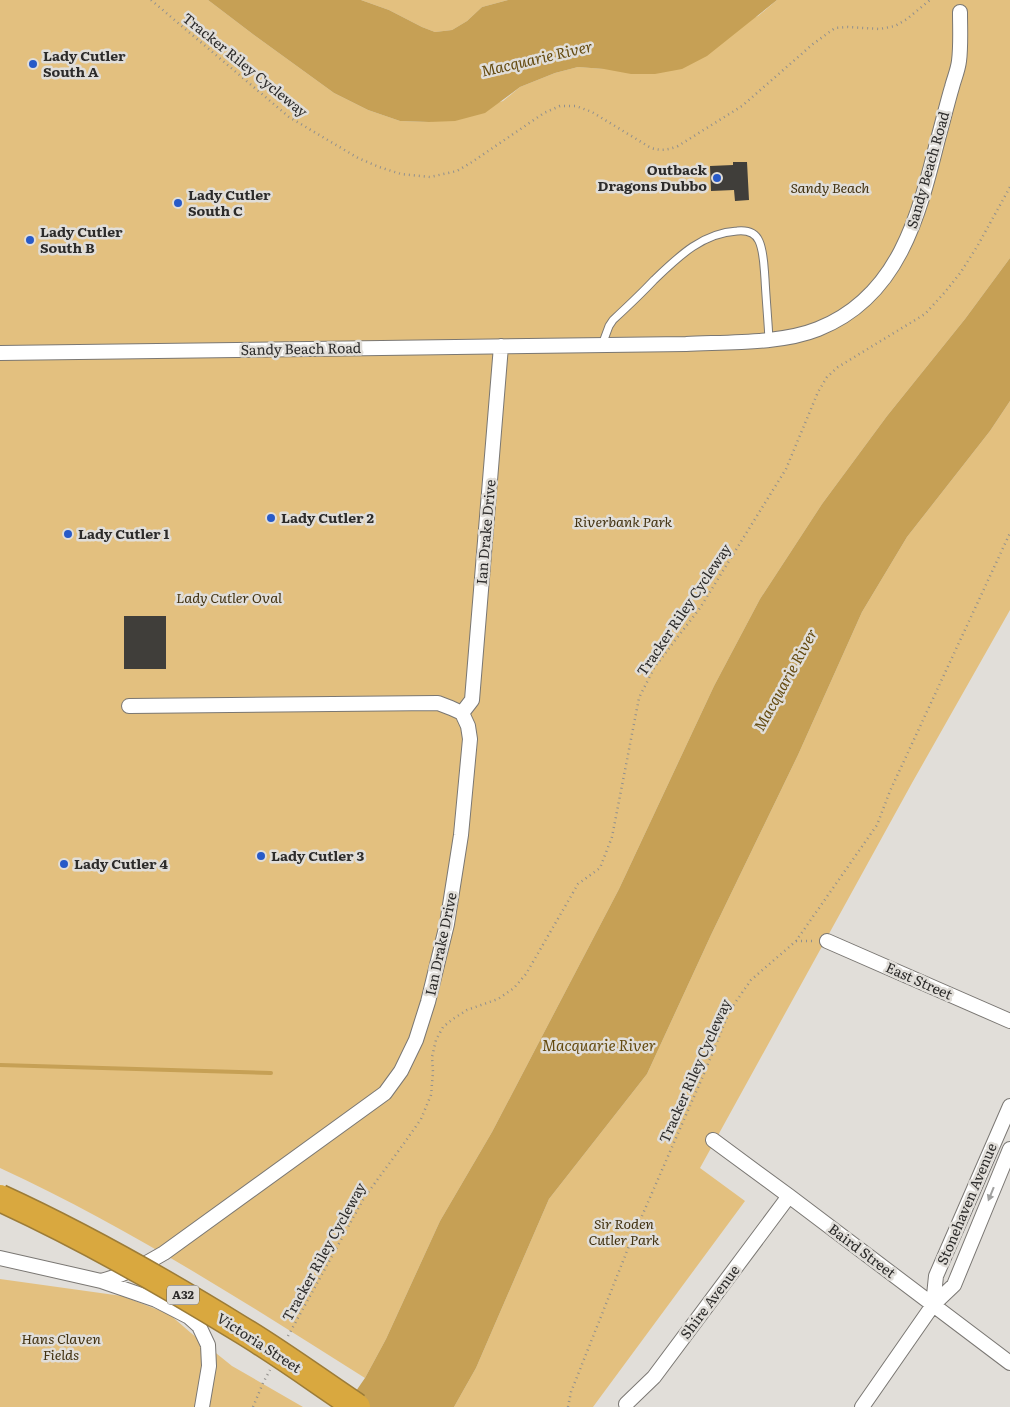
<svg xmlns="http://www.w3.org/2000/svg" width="1010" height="1407" font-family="Literata,serif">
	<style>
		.green { fill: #e3c07f }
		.water { fill: #c6a055 }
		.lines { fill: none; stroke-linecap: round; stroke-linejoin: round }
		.stream { stroke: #c6a055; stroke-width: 4 }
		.building { fill: #403e3a }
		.lane-casing { stroke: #7a7773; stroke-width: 9 }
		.street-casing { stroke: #7a7773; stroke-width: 16 }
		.path { stroke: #92908d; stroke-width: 2.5; stroke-dasharray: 1 4; stroke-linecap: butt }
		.lane { stroke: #fff; stroke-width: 7 }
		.street { stroke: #fff; stroke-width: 14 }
		.highway-bridge-casing { stroke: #9c7c38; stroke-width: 29; stroke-linecap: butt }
		.highway-bridge { stroke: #d9a83f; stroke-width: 26 }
		.oneway { fill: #a0a09f }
		.poi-dot { fill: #275ac8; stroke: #e1ded9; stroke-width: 2 }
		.labels { text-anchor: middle; stroke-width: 5; stroke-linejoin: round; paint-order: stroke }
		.shield { fill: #e1ded9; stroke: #62615e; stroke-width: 1 }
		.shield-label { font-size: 12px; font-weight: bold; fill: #2c2b2a }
		.poi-label { font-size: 14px; font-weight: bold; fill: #2c2b2a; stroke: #e1ded9; text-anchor: start }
		.street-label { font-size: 14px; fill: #2c2b2a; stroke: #e1ded9 }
		.park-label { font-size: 14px; font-style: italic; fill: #413110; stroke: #e1ded9 }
		.water-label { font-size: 15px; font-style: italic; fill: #644a0f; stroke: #e1ded9 }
	</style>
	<rect width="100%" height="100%" fill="#e1ded9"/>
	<!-- green -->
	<path class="green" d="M0,0h208l46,35 80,58 34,17 32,11 29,1 74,-21 17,-14 35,-14 23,-6 26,2 154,-53 19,-16h233v258l-45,61 -78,97 -65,88 -62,95 -46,87 -95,203 -127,243 -52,89 -54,118 -21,39c-119,-75 -237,-151 -365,-210z
		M361,0h147l-26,7 -15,14 -15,9 -17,2 -13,-5 -33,-17z
		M1010,401v209l-98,173 -212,385 45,33 -152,206h-139l22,-39 73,-169 98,-125 64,-139 87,-180 64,-143 45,-75 83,-106z
		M0,1279l122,17 47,18 22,19 41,33 71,41h-303z"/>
	<!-- water -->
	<path class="water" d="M208,0h153l28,10 33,17 13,5 17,-2 15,-9 15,-14 26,-7h269l-70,56 -25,13 -27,5h-24l-27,-5 -26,-2 -23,6 -35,14 -35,26 -30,8 -26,1 -29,-1 -32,-11 -34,-17 -80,-58z
		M1010,258v143l-20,30 -83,106 -45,75 -64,143 -87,180 -64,139 -98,125 -73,169 -22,39h-109l20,-29 21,-39 54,-118 52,-89 127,-243 95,-203 46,-87 62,-95 65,-88 78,-97z"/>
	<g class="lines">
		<!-- stream -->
		<path class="stream" d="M0,1065l271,8"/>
	</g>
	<!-- building -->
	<path class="building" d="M733,162h14l2,38 -14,1 -1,-11 -23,1 -1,-25 23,-1z
		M124,616h42v53h-42z"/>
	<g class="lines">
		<defs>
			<path id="lane" d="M602,345l7,-19 4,-6c14,-13 28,-26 41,-40 24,-23 48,-47 83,-49 10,-1 18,1 22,10 5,11 5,26 6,38 1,20 3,40 4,61"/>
			<path id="street" d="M0,353l686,-9c40,-2 95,0 132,-15 81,-32 101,-114 120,-190 5,-18 9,-35 14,-52 2,-8 6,-17 7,-26 2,-15 1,-33 1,-49
				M129,706l309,-3 13,5 11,5
				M827,941l183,80
				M713,1140l76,56 221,167
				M0,1258l101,23 55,19 33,17 10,9 9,19 1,21 -7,41
				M101,1281c23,-6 43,-16 63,-28l221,-160 16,-22 15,-31 12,-38 19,-78 14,-89 9,-96 -2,-13 -6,-13 10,-13 29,-354
				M933,1305l3,-29 74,-170
				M626,1404l28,-27 135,-181
				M862,1407l71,-102 21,-20 56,-136"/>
		</defs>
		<!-- lane casing -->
		<use href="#lane" class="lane-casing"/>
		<!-- street casing -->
		<use href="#street" class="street-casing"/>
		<!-- path -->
		<path class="path" d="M151,0l138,117 69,41 21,9 22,7 29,3 27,-6 15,-9 72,-49 16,-7h16l16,6 59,36c10,3 17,2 27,-2l64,-40 71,-62 22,-16 13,-1 32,2 15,-3 12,-7 23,-19
			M796,941h20
			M288,1336l76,-138 41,-56 16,-23 10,-24 2,-23 -1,-15 4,-17 7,-13 10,-8 14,-9 31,-11 16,-11 12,-14 52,-90 22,-16 12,-31 27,-139 15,-30 46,-60 86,-139 32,-77 9,-15 11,-10 87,-53 20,-22 16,-20 17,-27 32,-58
			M253,1407l10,-24 7,-13
			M568,1407l3,-15 60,-151 72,-165 27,-66 21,-30 45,-39 81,-116 13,-34 120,-258"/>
		<!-- lane -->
		<use href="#lane" class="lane"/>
		<!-- street -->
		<use href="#street" class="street"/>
		<defs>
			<path id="highway-bridge" d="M0,1198c83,38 162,83 240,131 40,24 78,52 117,78"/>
		</defs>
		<!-- highway-bridge casing -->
		<use href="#highway-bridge" class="highway-bridge-casing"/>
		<!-- highway-bridge -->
		<use href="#highway-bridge" class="highway-bridge"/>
	</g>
	<!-- one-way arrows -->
	<defs><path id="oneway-solid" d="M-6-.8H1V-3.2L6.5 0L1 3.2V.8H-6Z" transform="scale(1.25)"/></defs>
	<use class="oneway" href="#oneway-solid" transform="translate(991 1194) rotate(112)"/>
	<!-- markers -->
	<g class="poi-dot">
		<circle cx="33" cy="64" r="5"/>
		<circle cx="717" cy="178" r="5"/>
		<circle cx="178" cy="203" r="5"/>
		<circle cx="30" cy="240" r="5"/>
		<circle cx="271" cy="518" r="5"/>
		<circle cx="68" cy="534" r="5"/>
		<circle cx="261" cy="856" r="5"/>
		<circle cx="64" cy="864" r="5"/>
	</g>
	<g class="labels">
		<!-- shield labels -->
		<rect class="shield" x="167" y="1285.5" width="32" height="19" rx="4"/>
		<g class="shield-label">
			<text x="183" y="1299">A32</text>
		</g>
		<!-- poi labels -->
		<g class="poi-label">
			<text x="43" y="61">Lady Cutler<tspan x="43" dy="16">South A</tspan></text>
			<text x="707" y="175" text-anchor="end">Outback<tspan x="707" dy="16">Dragons Dubbo</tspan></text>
			<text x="188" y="200">Lady Cutler<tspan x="188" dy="16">South C</tspan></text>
			<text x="40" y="237">Lady Cutler<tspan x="40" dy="16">South B</tspan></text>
			<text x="281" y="523">Lady Cutler 2</text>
			<text x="78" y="539">Lady Cutler 1</text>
			<text x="271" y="861">Lady Cutler 3</text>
			<text x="74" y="869">Lady Cutler 4</text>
		</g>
		<!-- street labels -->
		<g class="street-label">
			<text transform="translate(245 65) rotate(39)" y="5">Tracker Riley Cycleway</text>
			<text transform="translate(928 170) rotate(-74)" y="5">Sandy Beach Road</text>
			<text transform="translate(301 349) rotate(-1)" y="5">Sandy Beach Road</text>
			<text transform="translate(486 532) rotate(-85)" y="5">Ian Drake Drive</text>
			<text transform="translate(684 610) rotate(-56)" y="5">Tracker Riley Cycleway</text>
			<text transform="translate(441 944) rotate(-78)" y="5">Ian Drake Drive</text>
			<text transform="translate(919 981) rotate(24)" y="5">East Street</text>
			<text transform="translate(695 1071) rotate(-66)" y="5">Tracker Riley Cycleway</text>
			<text transform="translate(967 1204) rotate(-67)" y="5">Stonehaven Avenue</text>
			<text transform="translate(862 1251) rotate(37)" y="5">Baird Street</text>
			<text transform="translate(324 1252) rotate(-61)" y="5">Tracker Riley Cycleway</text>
			<text transform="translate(710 1302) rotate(-53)" y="5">Shire Avenue</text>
			<text transform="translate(259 1343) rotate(33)" y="5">Victoria Street</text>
		</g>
		<!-- park labels -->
		<g class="park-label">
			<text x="830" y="193">Sandy Beach</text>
			<text x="623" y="527">Riverbank Park</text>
			<text x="229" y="603">Lady Cutler Oval</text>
			<text x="624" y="1229">Sir Roden<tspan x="624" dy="16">Cutler Park</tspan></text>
			<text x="61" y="1344">Hans Claven<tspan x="61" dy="16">Fields</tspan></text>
		</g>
		<!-- water labels -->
		<g class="water-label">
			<text transform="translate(537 59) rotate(-13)" y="5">Macquarie River</text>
			<text transform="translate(786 680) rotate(-61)" y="5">Macquarie River</text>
			<text x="599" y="1051">Macquarie River</text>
		</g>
	</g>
</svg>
